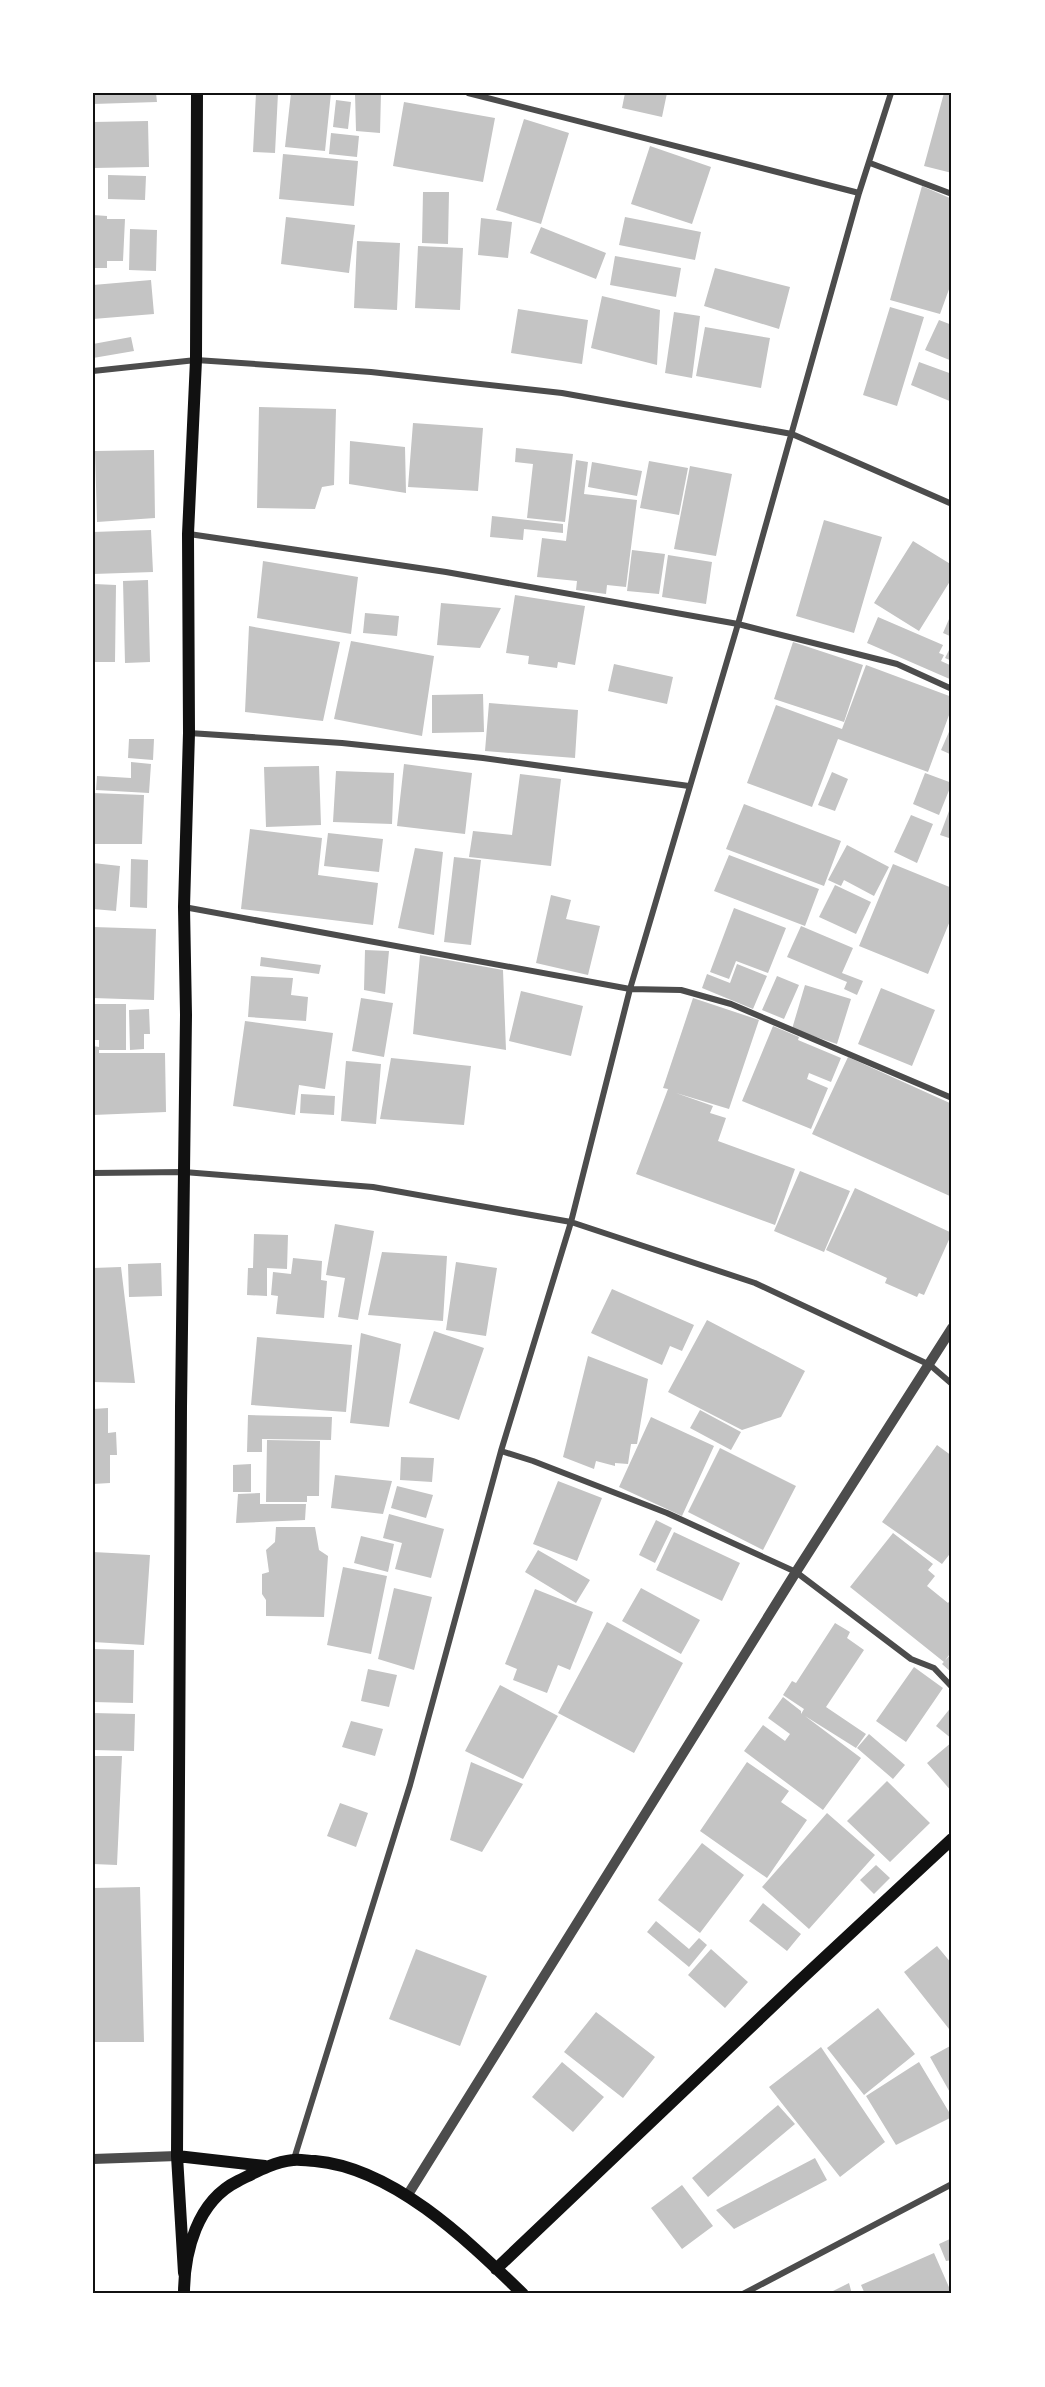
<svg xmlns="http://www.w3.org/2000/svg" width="1045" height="2387" font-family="Jost,sans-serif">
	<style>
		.building { fill: #c4c4c4 }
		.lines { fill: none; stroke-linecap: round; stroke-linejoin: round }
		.minor { stroke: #4c4c4c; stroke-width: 6 }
		.tertiary { stroke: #4c4c4c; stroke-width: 10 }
		.secondary { stroke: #111; stroke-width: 12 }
		.neatline { fill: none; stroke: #111; stroke-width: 2 }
	</style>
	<rect width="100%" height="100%" fill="#fff"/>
	<!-- building -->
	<path class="building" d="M93,93h63l1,9 -64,2z
		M256,93h22l-3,60 -22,-1z
		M291,93h40l-6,58 -40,-4z
		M355,93h26l-1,40 -24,-2z
		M625,93h42l-5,24 -40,-9z
		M944,93h8v80l-28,-7z
		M336,100l15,2 -3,27 -15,-2z
		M404,102l91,16 -12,64 -90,-16z
		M524,119l45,14 -28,91 -45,-14z
		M148,121l1,46 -56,1v-46z
		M331,133l28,3 -2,21 -28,-3z
		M650,146l61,21 -19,57 -61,-20z
		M283,154l75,7 -4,45 -75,-7z
		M108,175l38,1 -1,24 -37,-1z
		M922,186l30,13v82l-12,33 -50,-14z
		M423,192h26l-1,52 -26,-1z
		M93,215l14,1v3h18l-2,42h-16v7h-14z
		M286,217l69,8 -6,48 -68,-9z
		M625,217l76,15 -6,28 -76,-15z
		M481,218l31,4 -4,36 -30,-3z
		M541,227l65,26 -10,26 -66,-26z
		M130,229l27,1 -1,41 -27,-1z
		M357,241l43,2 -3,67 -43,-2z
		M418,246l45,2 -3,62 -45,-2z
		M615,256l66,12 -5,29 -66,-12z
		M715,268l75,19 -11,42 -75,-23z
		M151,280l3,34 -61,5v-34z
		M602,296l58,14 -3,55 -66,-17z
		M890,307l34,10 -27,89 -34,-11z
		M518,309l70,11 -6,44 -71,-11z
		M674,312l26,4 -8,62 -27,-5z
		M939,320l13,5v36l-27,-11z
		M705,327l65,11 -9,50 -65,-12z
		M131,337l3,14 -41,7v-14z
		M919,362l33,12v28l-41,-17z
		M259,407l77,2 -2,76 -12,2 -7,22 -58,-1z
		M413,423l70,5 -5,63 -70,-4z
		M350,441l55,6 1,46 -57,-9z
		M516,448l57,6 -8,68 -38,-4 6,-54 -18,-2z
		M154,450l1,68 -58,4 -2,-71z
		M576,460l12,2 -4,32 53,6 -11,87 -19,-2 -1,9 -30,-4 1,-9 -40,-4 5,-39 24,3z
		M649,461l39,7 -9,47 -39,-7z
		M592,462l50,9 -5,25 -49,-9z
		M690,466l42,8 -16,82 -42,-7z
		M492,516l71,8v9l-39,-4 -1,11 -33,-3z
		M824,520l58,17 -28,96 -58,-17z
		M151,530l2,42 -60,2v-42z
		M913,541l39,24v13l-33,53 -45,-28z
		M632,550l33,4 -6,40 -32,-3z
		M668,555l44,7 -6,42 -44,-7z
		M263,561l95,16 -7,57 -94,-16z
		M148,580l2,82 -25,1 -2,-82z
		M94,584l22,1 -1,77h-22z
		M515,595l70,11 -10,59 -17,-3 -1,6 -29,-4 1,-8 -23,-3z
		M441,603l60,5 -21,40 -43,-3z
		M952,612v25l-9,-4z
		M365,613l34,3 -2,20 -34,-3z
		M878,617l65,28 -4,8 5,2 -3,6 11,5v14l-85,-37z
		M249,626l91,16 -17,79 -78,-9z
		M351,641l83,15 -12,80 -88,-17z
		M793,642l70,23 -19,57 -70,-23z
		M952,644v17l-7,-3z
		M614,664l59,13 -6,27 -59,-13z
		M866,665l86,32v10l-24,65 -90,-33 -26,68 -65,-24 29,-78 66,24z
		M483,694l1,38 -52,1v-38z
		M489,703l89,7 -3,48 -90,-7z
		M952,725v30l-11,-5z
		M129,739h25l-1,21 -25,-2z
		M131,762l20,2 -2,29 -53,-3 1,-14 34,2z
		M404,764l68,9 -7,61 -68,-8z
		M319,766l2,59 -55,2 -2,-60z
		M336,771l58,2 -2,51 -59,-2z
		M832,772l16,7 -13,32 -17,-6z
		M925,773l27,10 -13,32 -26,-11z
		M520,774l41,5 -10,87 -82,-9 4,-26 39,4z
		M93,793l51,2 -2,49h-49z
		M744,804l97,37 -17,45 -98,-37z
		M949,811l3,1v27l-12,-4z
		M911,815l22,9 -16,39 -23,-11z
		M250,829l72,9 -4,37 60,8 -5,42 -132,-16z
		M328,833l55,6 -4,33 -55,-6z
		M847,845l42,22 -15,29 -30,-16 -3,6 -13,-6z
		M415,848l28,4 -9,83 -36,-7z
		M729,855l90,34 -14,37 -91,-35z
		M454,857l27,3 -10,85 -27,-3z
		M131,859l17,1 -1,48 -17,-1z
		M93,863l27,3 -4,45 -23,-2z
		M893,864l59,24v28l-24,58 -69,-28z
		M835,885l36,17 -15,32 -37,-17z
		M551,895l20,5 -5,19 34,7 -12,49 -52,-12z
		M734,908l52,20 -18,45 -32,-12 -7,18 -19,-7z
		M801,926l52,22 -11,25 21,8 -6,14 -13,-6 3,-7 -60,-25z
		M93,927l63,2 -2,71 -61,-2z
		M365,950l24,1 -4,43 -21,-4z
		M420,955l83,15 3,80 -93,-16z
		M261,957l60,8 -2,9 -59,-8z
		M737,964l30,12 -14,33 -51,-21 5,-14 23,9z
		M251,976l42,2 -2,17 17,2 -2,24 -58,-4z
		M777,976l22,9 -15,34 -22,-9z
		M805,985l46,14 -14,45 -45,-15z
		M881,988l54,22 -23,56 -54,-22z
		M521,991l62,15 -12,50 -62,-15z
		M361,998l32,5 -9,54 -32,-6z
		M693,998l66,22 -30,89 -53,-16 37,13 -3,7 16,5 -8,23 77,28 -20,56 -139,-51 32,-85 -5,-1z
		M93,1004h33v46h-27v3h66l1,59 -73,3v-69l6,1v-7h-6z
		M149,1009l1,25h-6v15l-14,1 -1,-40z
		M245,1021l88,12 -8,56 -26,-4 -4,30 -62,-9z
		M773,1026l26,11 -1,3 43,18 -10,24 -22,-9 -2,6 21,9 -17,41 -69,-28z
		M848,1057l104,47v93l-140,-63z
		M391,1058l80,8 -7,59 -84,-6z
		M346,1061l35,3 -5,60 -35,-3z
		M301,1094l34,2 -1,19 -34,-2z
		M800,1171l50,20 -26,61 -50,-21z
		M855,1188l97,45 -28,62 -5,-2 -2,4 -32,-14 2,-5 -61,-28z
		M335,1224l39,7 -16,89 -20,-3 7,-39 -19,-3z
		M254,1234l34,1 -1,34 -20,-1v28l-20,-1 1,-27h5z
		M382,1252l65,4 -4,65 -75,-6z
		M293,1258l29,3 -1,19 6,1 -3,37 -48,-4 2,-18 -7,-1 2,-23 18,2z
		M456,1262l41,6 -11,68 -40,-6z
		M161,1263l1,33 -33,1 -1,-33z
		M121,1267l14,116 -42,-1v-114z
		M612,1289l82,36 -12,26 -12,-5 -8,19 -71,-32z
		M707,1320l98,51 -24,46 -39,13 -74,-38z
		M434,1331l50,17 -25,72 -50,-17z
		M361,1333l40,11 -12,83 -39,-4z
		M257,1337l95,8 -6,67 -95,-7z
		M588,1356l60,23 -11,65h-6l-3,20 -13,-1v3l-19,-5 -2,8 -31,-12z
		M108,1408v25l8,-1 1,23h-7v28l-17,1v-75z
		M700,1410l41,22 -10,18 -41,-22z
		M248,1415l84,2 -1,23 -69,-1v13h-15z
		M651,1417l63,29 -32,70 -63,-29z
		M267,1440l53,1 -1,55h-12v6h-41z
		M937,1445l15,11v95l-10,13 -60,-42z
		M720,1448l76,38 -33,64 -75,-38z
		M401,1457l33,1 -2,24 -32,-2z
		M251,1464v28h-18v-27z
		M335,1475l57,6 -9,33 -52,-6z
		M558,1481l44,17 -25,63 -44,-17z
		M397,1486l36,9 -7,23 -35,-10z
		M260,1493v11h46l-1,16 -69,3 2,-29z
		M389,1514l55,15 -13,49 -36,-9 7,-26 -19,-5z
		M656,1520l16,8 -17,35 -16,-8z
		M276,1527h39l4,23 9,6 -4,61 -58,-1v-16l-4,-6v-20l7,-2 -3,-22 9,-8z
		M674,1532l66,31 -18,38 -66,-31z
		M893,1533l40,31 -5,6 7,6 -8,10 21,17 4,-5v53l-8,11 -94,-75z
		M361,1536l33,8 -6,28 -34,-9z
		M538,1550l52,30 -14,23 -51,-31z
		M93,1552l57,3 -6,90 -51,-3z
		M343,1567l44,9 -16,78 -44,-9z
		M394,1588l38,9 -18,73 -36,-11z
		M641,1588l59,32 -19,34 -59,-33z
		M535,1589l58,23 -23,58 -12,-5 -11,28 -34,-13 4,-11 -12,-5z
		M607,1622l76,41 -49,90 -76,-40z
		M835,1623l15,9 -3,6 17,12 -38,57 40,27 -10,14 -51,-32 56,42 -38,52 -79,-59 19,-26 22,16 5,-7 -22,-16 15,-21 18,14v3l3,-5 -21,-14 9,-14 4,2z
		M93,1649l41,1 -1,53 -40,-1z
		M952,1653v20l-10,-9z
		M914,1667l29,21 -37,54 -30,-21z
		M368,1669l29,6 -8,32 -28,-6z
		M500,1685l58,31 -35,63 -58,-28z
		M952,1706v33l-16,-13z
		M93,1713l42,1 -1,37 -41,-1z
		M351,1721l32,8 -8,27 -33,-9z
		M869,1734l36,31 -12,14 -36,-31z
		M952,1742v50l-25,-29z
		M93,1756h29l-5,109 -24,-1z
		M471,1762l52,22 -41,68 -32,-12z
		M747,1762l42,29 -8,11 26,18 -40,58 -67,-47z
		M887,1781l43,42 -40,39 -43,-41z
		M340,1803l28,10 -12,34 -29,-11z
		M827,1813l48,42 -66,74 -47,-42z
		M702,1843l42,32 -44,58 -42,-33z
		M876,1865l14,13 -16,16 -14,-14z
		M140,1887l4,155h-51v-154z
		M763,1903l38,31 -14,17 -38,-30z
		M656,1921l33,28 10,-11 8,7 -18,22 -42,-35z
		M937,1946l15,18v63l-3,2 -45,-57z
		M416,1949l71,27 -27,70 -71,-27z
		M711,1949l37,33 -23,26 -37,-33z
		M878,2008l37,46 -51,41 -37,-47z
		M596,2012l59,45 -32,41 -59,-46z
		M952,2045v51l-22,-39z
		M821,2047l64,95 -45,35 -71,-90z
		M562,2062l42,35 -31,35 -41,-35z
		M919,2062l33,55 -56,28 -30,-49z
		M778,2105l17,19 -87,73 -16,-19z
		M815,2158l12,22 -93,49 -18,-19z
		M682,2185l31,41 -31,23 -31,-41z
		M952,2238v22l-6,1 -7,-17z
		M934,2253l18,41h-87l-4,-9z
		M849,2283l3,11h-25z"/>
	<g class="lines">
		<!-- minor -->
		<path class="minor" d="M468,93l391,100
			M870,163l82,31
			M93,371l103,-11 175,12 191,21 230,41 160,70
			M189,534l257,38 292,52 159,40 55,25
			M189,733l153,10 141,15 206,28
			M184,907l446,82 51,1 50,14 221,94
			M93,1173l91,-1 189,15 198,35 184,61 175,82 22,19
			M501,1451l32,10 134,52 129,59 115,87 23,9 18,19
			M294,2159l116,-374 91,-334 70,-229 59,-233 108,-365 121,-431 32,-100
			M743,2294l209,-110"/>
		<!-- tertiary -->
		<path class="tertiary" d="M93,2159l84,-3
			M407,2196l389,-624 156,-244"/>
		<!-- secondary -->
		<path class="secondary" d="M177,2156l88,10
			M496,2269l300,-285 156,-145
			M184,2273l-7,-117 4,-749 5,-392 -2,-108 5,-174 -1,-199 8,-174 1,-267
			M184,2294c0,-42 13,-93 54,-113 18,-9 35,-19 55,-21 7,-1 15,1 22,1 79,7 153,80 208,133"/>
	</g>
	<!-- border -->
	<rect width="1045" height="2387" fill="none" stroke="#ffffff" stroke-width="189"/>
	<rect x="94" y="94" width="856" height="2198" class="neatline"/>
</svg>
